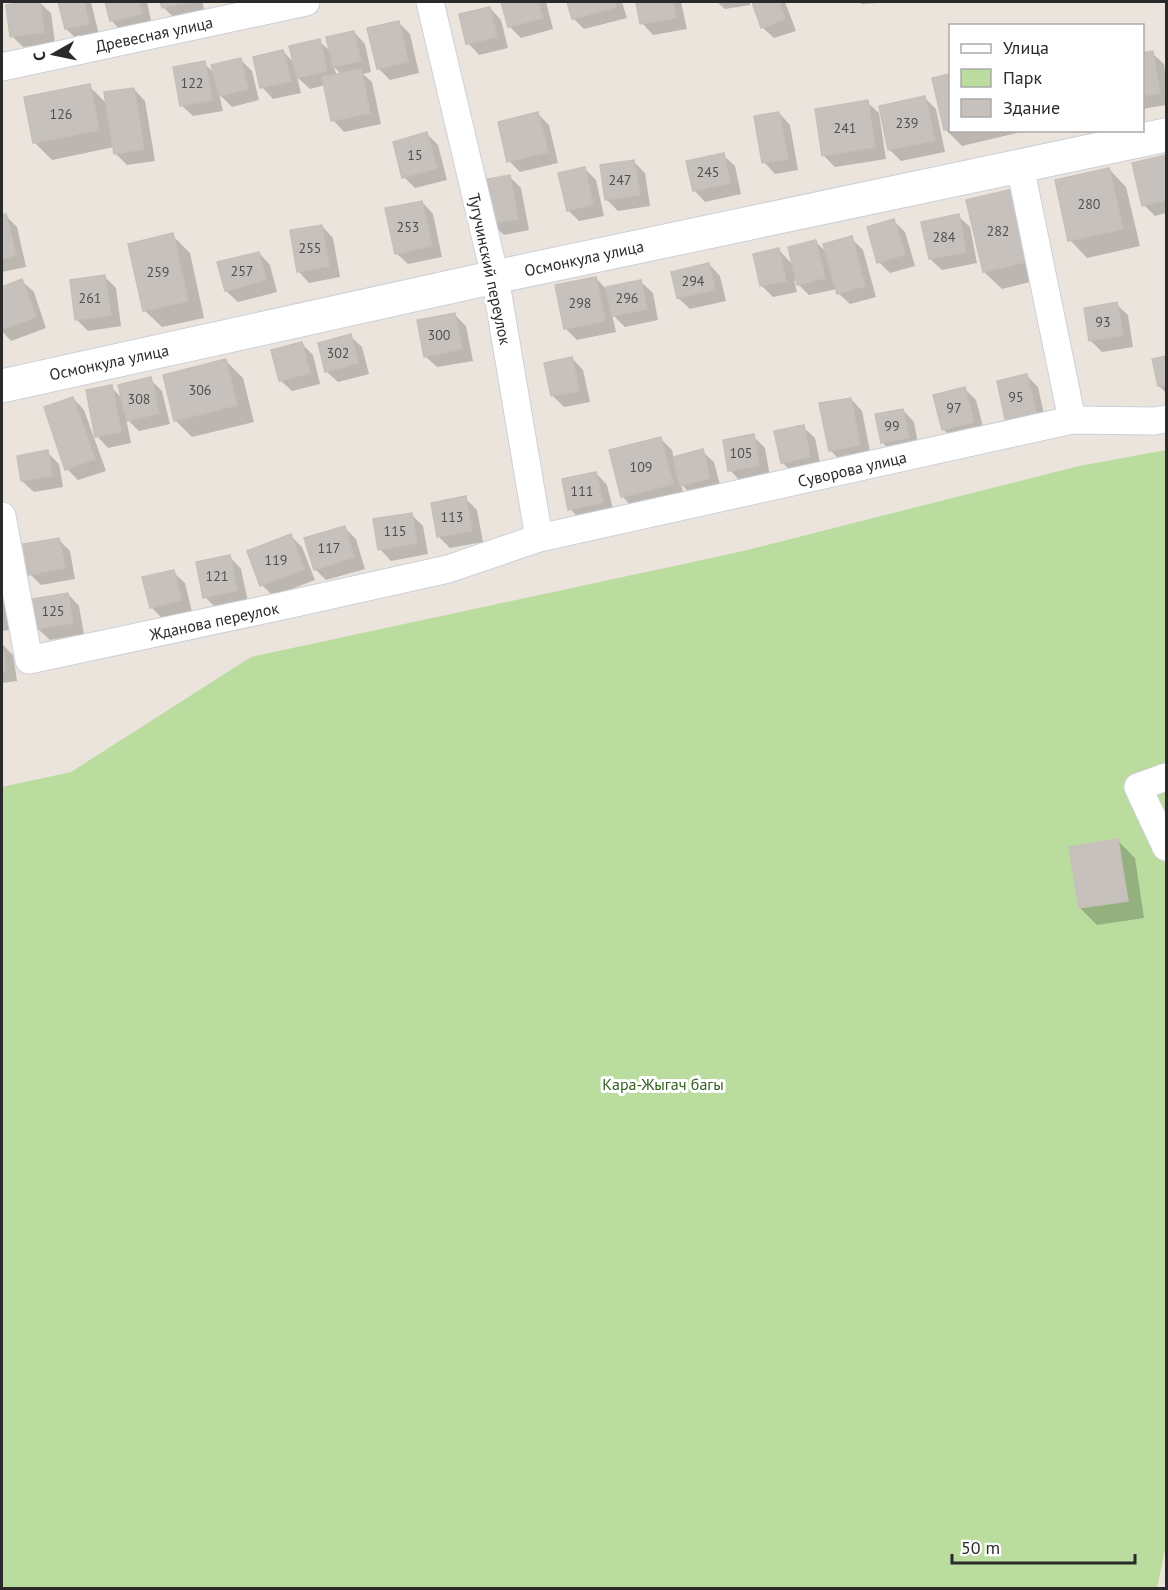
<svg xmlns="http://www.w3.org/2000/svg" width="1168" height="1590" font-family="'PT Sans',sans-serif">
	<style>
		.green { fill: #badc9f }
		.shadow { fill: #0003; fill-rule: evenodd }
		.building { fill: #c6c1bd; stroke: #c6bfb7; stroke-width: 1.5 }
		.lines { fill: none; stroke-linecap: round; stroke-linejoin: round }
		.minor-casing { stroke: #ccd0da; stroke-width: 29 }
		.tertiary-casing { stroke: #ccd0da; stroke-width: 35 }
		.minor { stroke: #fff; stroke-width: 27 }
		.tertiary { stroke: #fff; stroke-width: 33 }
		.labels { text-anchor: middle; stroke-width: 6; stroke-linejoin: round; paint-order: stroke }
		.number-label { font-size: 14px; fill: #51504f }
		.street-label { font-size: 16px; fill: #2a2a2a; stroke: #fff }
		.park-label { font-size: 16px; fill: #356021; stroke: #fff }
	</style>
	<rect width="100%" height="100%" fill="#ebe4dd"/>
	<!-- green -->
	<path class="green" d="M1166,450v1094l-9,44h-1155v-801l69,-15 180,-115 488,-105 340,-86z"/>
	<!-- shadow -->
	<path class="shadow" d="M39,2l12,11 4,30 -32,4 -11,-11 -5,-30z
		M60,2h31l8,33 -21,5 -12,-11z
		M107,2h40l5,23 -30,7 -11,-12z
		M162,2h40l3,10 -30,7 -12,-12z
		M502,2h44l7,27 -32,9 -12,-12z
		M569,2h53l5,16 -43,11 -11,-11z
		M637,2h44l6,27 -34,6 -11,-12z
		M717,2h33v3l-25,4z
		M753,2h32l11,29 -22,7 -12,-11z
		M859,2h37l-34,2z
		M490,8l11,12 7,28 -29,7 -11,-12z
		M398,22l12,12 9,39 -29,7 -11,-11 -10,-40z
		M354,32l11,12 6,28 -8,2 9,8 9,42 -37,8 -11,-12 -8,-35 -15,4 -13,-12 4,16 -28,6 -11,-12 21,-36 12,13 24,-23 12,11zM334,67l8,8 -5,1z
		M1152,53l12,11 2,16v25l-24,4v-55z
		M241,60l11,11 7,29 -27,7 -13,-13 4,17 -30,5 -12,-11 23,-42 11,11z
		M950,75v55h79l-67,16 -17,-17 -11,-50z
		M89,86l18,18 27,-15 11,12 10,60 -28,4 -11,-11 -2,-7 -62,13 -18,-18z
		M925,98l11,11 9,43 -44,9 -11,-11 -9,-42z
		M867,102l12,11 7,46 -51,8 -11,-11z
		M779,113l11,12 8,45 -23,4 -11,-12z
		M538,114l11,11 9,38 -38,9 -11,-11z
		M427,134l11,11 9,35 -32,8 -11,-11z
		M723,155l12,11 6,28 -36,8 -11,-12z
		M1166,157v56l-11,3 -11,-11 -10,-40z
		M633,161l12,12 5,33 -32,5 -11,-11z
		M584,168l12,12 8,36 -25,5 -11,-11z
		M1109,169l17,18 14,59 -53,12 -17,-18z
		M509,176l12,12 8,42 -25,5 -12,-11z
		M968,201l79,77 -45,11 -18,-17z
		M422,202l11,12 9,43 -34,7 -12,-11z
		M6,216l11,11 9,40 -24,5v-55z
		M958,216l12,11 7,36 -35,7 -12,-11z
		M894,221l11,11 10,34 -25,7 -11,-11z
		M322,226l11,12 7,39 -31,6 -11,-12z
		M172,235l18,18 14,65 -42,9 -18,-17z
		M851,238l12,12 13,47 -26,7 -12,-11 -1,-4 -28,6 -15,-15 3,12 -24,5 -12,-12 18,-35 14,15 23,-23 11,11z
		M259,253l11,12 7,27 -39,10 -12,-11z
		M709,264l11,12 6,25 -36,8 -12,-11z
		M105,277l11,11 5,38 -33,5 -12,-12z
		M596,278l10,11 35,-7 12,11 5,27 -33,7 -13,-13 4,18 -39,8 -12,-12z
		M22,281l12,11 12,36 -35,13 -9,-10v-43z
		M1116,304l12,11 5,32 -31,5 -12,-12z
		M455,315l11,11 7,35 -36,6 -12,-11z
		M350,336l12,11 7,27 -31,8 -12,-11z
		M302,344l11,11 7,29 -28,7 -12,-11z
		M572,358l11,12 7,32 -26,5 -11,-11 -7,-32z
		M1166,358v35l-7,-7 -5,-26z
		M226,361l17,17 11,44 -62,15 -17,-17z
		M1027,376l11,11 8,36 -28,7 -12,-12z
		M150,379l12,12 8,33 -31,7 -13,-13 5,25 -23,5 -11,-12 14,-49 12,12z
		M965,389l11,11 9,34 -30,7 -12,-12z
		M73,398l11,12 22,61 -28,9 -11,-11z
		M851,399l11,12 9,45 -29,6 -12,-12z
		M903,410l11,12 5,27 -25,5 -12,-12z
		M803,427l12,11 6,30 -27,6 -12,-12z
		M753,436l12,12 5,29 -29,5 -11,-12z
		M661,439l11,11 2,8 28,-7 12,11 7,27 -28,7 -12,-12 3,12 -51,12 -11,-12z
		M47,452l12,12 4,23 -29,5 -12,-11z
		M596,473l11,12 7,28 -33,7 -11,-11z
		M465,498l12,12 6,32 -33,6 -11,-11z
		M411,514l12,12 5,28 -37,7 -11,-12z
		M344,527l12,12 9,30 -39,11 -11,-11z
		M291,536l11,11 13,33 -42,16 -11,-11z
		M59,540l11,11 5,28 -34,6 -11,-11z
		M230,557l11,12 7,33 -32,6 -11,-11z
		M173,572l12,11 7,29 -30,6 -11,-11z
		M68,594l11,12 5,28 -34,6 -12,-11z
		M2,597l4,4 5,29 -9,1z
		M2,644l11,11 4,26 -15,2z
		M1117,840l18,18 9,60 -47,7 -17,-17z"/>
	<!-- building -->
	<path class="building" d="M27,2h13l4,30 -34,5 -4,-32z
		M58,2h26l5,22 -24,5z
		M105,2h34l3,12 -32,7z
		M160,2h31l-29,6z
		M501,2h37l5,16 -35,9z
		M567,2h48l1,5 -44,12z
		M636,2h37l3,16 -36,6z
		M752,2h27l6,17 -24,9z
		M490,7l7,30 -31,7 -7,-30z
		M399,21l9,41 -31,7 -10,-41z
		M354,31l7,30 -28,6 -7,-30z
		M320,39l7,32 -30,7 -8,-32z
		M283,50l8,31 -31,7 -7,-31z
		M1153,51l7,42 -18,3v-43z
		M241,58l7,31 -29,7 -8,-31z
		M205,61l7,39 -32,6 -7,-39z
		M361,69l9,44 -39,8 -9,-44z
		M950,74v54l-6,2 -12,-52z
		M90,84l9,46 -66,13 -9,-46z
		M134,88l10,61 -30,5 -10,-62z
		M925,96l10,44 -47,10 -9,-44z
		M868,100l7,47 -53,9 -7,-47z
		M538,112l10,40 -41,10 -9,-40z
		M779,112l9,47 -26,4 -8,-47z
		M427,132l10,36 -35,10 -9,-36z
		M724,153l6,30 -37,8 -7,-30z
		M1166,155v45l-24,6 -10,-43z
		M634,160l6,35 -35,5 -5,-35z
		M585,167l8,37 -26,7 -9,-38z
		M1109,168l14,61 -55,12 -13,-61z
		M510,175l8,44 -27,5 -9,-44z
		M1013,189l17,72 -47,11 -17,-72z
		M422,201l10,45 -37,8 -10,-46z
		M6,214l10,41 -14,4v-44z
		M959,214l7,38 -37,7 -8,-37z
		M894,219l11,35 -28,9 -10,-36z
		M322,225l7,41 -32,6 -7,-42z
		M173,233l15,68 -45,10 -15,-67z
		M852,236l13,50 -28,8 -14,-50z
		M816,240l9,38 -28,7 -9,-38z
		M779,248l7,33 -26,5 -7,-32z
		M259,252l7,28 -41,11 -8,-29z
		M709,263l6,27 -38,8 -6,-26z
		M105,275l6,40 -36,5 -5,-40z
		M596,277l9,44 -41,8 -9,-44z
		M22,279l14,38 -34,12v-42z
		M641,280l6,29 -35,7 -6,-29z
		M1117,302l6,33 -34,6 -5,-33z
		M455,313l7,36 -38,8 -7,-37z
		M351,334l7,29 -33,9 -7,-29z
		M302,342l8,31 -31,8 -8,-31z
		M1166,356v29l-8,1 -6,-27z
		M572,357l7,34 -28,5 -7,-33z
		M226,359l11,46 -63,16 -11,-46z
		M1027,374l9,38 -31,7 -8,-38z
		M151,377l8,36 -32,8 -9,-36z
		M112,385l9,47 -26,5 -9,-47z
		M965,387l9,35 -32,8 -9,-35z
		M73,397l22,62 -30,11 -21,-63z
		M851,398l9,47 -31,6 -10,-48z
		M903,409l6,29 -28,5 -6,-29z
		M804,425l6,32 -29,6 -7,-32z
		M754,434l5,31 -31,6 -5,-31z
		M661,437l12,47 -52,13 -12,-47z
		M703,449l7,29 -30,8 -7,-29z
		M48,450l4,26 -31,5 -4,-25z
		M596,472l7,30 -35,8 -6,-31z
		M466,496l6,35 -35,6 -6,-34z
		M412,513l5,30 -39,7 -5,-31z
		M345,526l9,31 -40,13 -10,-32z
		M291,534l13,35 -44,17 -13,-35z
		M59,538l6,30 -37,7 -5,-31z
		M230,555l7,35 -34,8 -7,-36z
		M174,570l7,30 -31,8 -8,-31z
		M68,593l5,30 -36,6 -5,-30z
		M2,642l4,28 -4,1z
		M1118,839l10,62 -49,7 -10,-61z"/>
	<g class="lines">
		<defs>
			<path id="minor" d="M430,2l65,275 44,261
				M2,67l304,-65
				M1020,166l52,254
				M2,516l27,144 253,-54 166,-37 91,-31 533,-118 82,1 12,-2
				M1166,777l-28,10 28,60"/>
			<path id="tertiary" d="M2,386l493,-109 671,-142"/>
		</defs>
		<!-- minor casing -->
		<use href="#minor" class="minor-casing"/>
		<!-- tertiary casing -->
		<use href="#tertiary" class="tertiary-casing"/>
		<!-- minor -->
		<use href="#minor" class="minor"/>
		<!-- tertiary -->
		<use href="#tertiary" class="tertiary"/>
	</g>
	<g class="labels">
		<!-- number labels -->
		<g class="number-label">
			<text x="192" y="88">122</text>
			<text x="61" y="119">126</text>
			<text x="907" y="128">239</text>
			<text x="845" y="133">241</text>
			<text x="415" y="160">15</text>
			<text x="708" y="177">245</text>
			<text x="620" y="185">247</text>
			<text x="1089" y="209">280</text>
			<text x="408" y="232">253</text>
			<text x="998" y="236">282</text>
			<text x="944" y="242">284</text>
			<text x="310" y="253">255</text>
			<text x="242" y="276">257</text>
			<text x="158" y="277">259</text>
			<text x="693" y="286">294</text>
			<text x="90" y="303">261</text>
			<text x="627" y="303">296</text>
			<text x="580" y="308">298</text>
			<text x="1103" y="327">93</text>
			<text x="439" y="340">300</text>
			<text x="338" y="358">302</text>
			<text x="200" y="395">306</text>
			<text x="1016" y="402">95</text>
			<text x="139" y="404">308</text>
			<text x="954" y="413">97</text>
			<text x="892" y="431">99</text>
			<text x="741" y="458">105</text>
			<text x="641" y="472">109</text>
			<text x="582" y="496">111</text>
			<text x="452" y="522">113</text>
			<text x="395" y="536">115</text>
			<text x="329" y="553">117</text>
			<text x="276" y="565">119</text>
			<text x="217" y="581">121</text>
			<text x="53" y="616">125</text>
		</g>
		<!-- street labels -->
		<g class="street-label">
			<text transform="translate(154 34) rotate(-12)" y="6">Древесная улица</text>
			<text transform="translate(584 258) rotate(-12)" y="6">Осмонкула улица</text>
			<text transform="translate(490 269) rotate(78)" y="6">Тугучинский переулок</text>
			<text transform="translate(109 362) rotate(-12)" y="6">Осмонкула улица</text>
			<text transform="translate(852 469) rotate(-13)" y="6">Суворова улица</text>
			<text transform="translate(214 621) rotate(-12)" y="6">Жданова переулок</text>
		</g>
		<!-- park labels -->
		<g class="park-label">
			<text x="663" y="1090">Кара-Жыгач багы</text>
		</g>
	</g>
	<!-- border -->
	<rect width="1168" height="1590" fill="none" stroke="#2a2a2a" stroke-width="6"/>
	<!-- legend -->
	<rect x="949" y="24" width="195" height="108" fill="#ffffff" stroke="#aaaaaa" stroke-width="1.5"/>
	<rect x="961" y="44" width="30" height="9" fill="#ffffff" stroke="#aaaaaa" stroke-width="1.5"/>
	<text x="1003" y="54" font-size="18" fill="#2a2a2a">Улица</text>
	<rect x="961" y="69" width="30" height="18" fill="#badc9f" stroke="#aaaaaa" stroke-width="1.5"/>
	<text x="1003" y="84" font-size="18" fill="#2a2a2a">Парк</text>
	<rect x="961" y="99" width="30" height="18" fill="#c6c1bd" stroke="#aaaaaa" stroke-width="1.5"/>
	<text x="1003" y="114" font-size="18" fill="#2a2a2a">Здание</text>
	<!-- north arrow -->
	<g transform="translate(54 54) rotate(261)" stroke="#ffffff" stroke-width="4.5" paint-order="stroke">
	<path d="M0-4.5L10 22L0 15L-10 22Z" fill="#2a2a2a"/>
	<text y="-9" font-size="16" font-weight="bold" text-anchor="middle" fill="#2a2a2a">С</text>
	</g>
	<!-- scale -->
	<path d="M952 1554v9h183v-9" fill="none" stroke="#2a2a2a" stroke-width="3"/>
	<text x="961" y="1554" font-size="18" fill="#2a2a2a" stroke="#ffffff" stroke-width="4.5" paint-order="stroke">50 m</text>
</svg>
